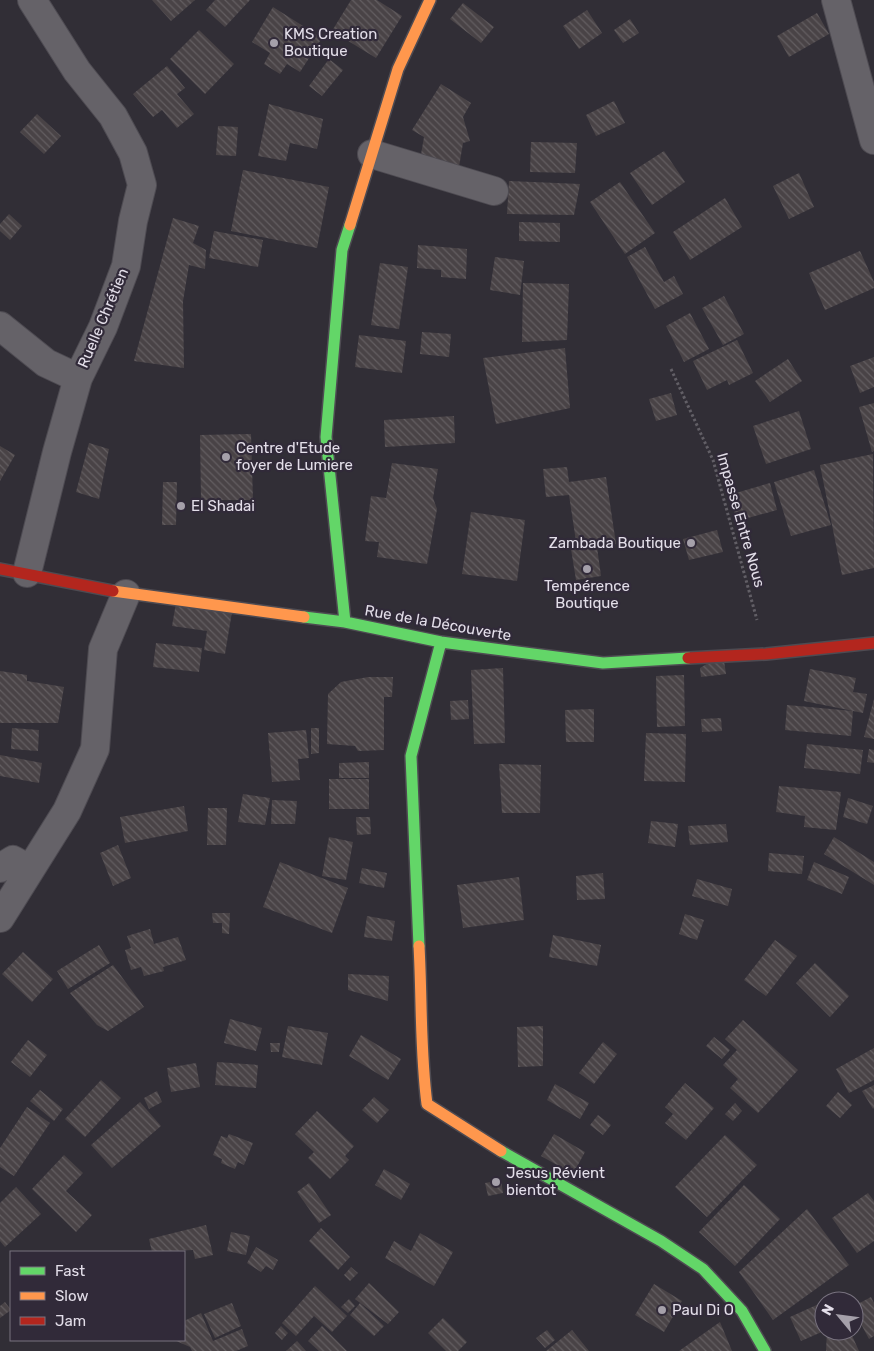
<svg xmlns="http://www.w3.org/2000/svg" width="874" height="1351" font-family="Rubik,sans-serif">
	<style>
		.building { fill: url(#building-back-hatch) }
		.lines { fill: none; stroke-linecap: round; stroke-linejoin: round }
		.street-casing { stroke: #4e4b52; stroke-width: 30 }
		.fast-casing { stroke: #4e4b52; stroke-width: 14 }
		.slow-casing { stroke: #4e4b52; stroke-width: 14 }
		.jam-casing { stroke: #4e4b52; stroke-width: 14 }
		.path { stroke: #625f66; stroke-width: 3; stroke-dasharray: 2.5 2.5; stroke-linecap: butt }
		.street { stroke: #656268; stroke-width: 28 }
		.fast { stroke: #63d668; stroke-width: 11 }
		.slow { stroke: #ff974d; stroke-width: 11 }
		.jam { stroke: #b3261e; stroke-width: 11 }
		.poi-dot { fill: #a5a0aa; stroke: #312a39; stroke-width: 2 }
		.labels { text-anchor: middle; stroke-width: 4.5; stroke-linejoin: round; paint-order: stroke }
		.poi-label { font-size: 15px; fill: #e3dee9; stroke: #312a39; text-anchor: start }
		.street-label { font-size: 15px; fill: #e3dee9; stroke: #312a39 }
	</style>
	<defs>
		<pattern id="building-back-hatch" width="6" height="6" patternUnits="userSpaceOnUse" patternTransform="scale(1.25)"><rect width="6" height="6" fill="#494346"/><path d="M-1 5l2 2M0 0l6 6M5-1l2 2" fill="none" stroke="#635e61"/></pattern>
	</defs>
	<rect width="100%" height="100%" fill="#312e36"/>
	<!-- building -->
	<path class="building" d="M152,0h43l-24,21z
		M215,0h35l-25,27 -19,-17z
		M351,0h26l25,16 -26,42 -44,-27z
		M463,3l31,24 -13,16 -31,-24z
		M273,7l49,31 -22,34 -13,-8 -7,10 -16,-10 6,-11 -18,-11z
		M587,10l15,23 -23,16 -16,-23z
		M817,13l12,21 -40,23 -12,-21z
		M630,19l9,14 -16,10 -9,-13z
		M199,30l35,34 -29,30 -35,-35z
		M329,59l14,11 -21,26 -13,-10z
		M167,66l18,22 -8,6 17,20 -17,14 -15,-18 -9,7 -20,-23z
		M441,84l30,19 -8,14 7,24 -7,2 -5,30 -39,-7 5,-29 -12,-7z
		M614,101l11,22 -29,13 -10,-21z
		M269,104l54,15 -6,30 -27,-6 -4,18 -28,-5z
		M37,114l24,22 -17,18 -24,-22z
		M218,126l20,1 -2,29 -20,-1z
		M531,142l46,1 -2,30 -45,-1z
		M664,151l21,31 -33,23 -22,-32z
		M243,170l86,17 -12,61 -86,-17z
		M799,173l15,34 -25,12 -16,-33z
		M509,181l71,3 -6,31 -67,-1z
		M620,182l35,51 -30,21 -35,-52z
		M725,198l17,29 -52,33 -17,-28z
		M9,214l13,12 -12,14 -10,-9v-7z
		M173,218l26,8 -6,17 13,7 -1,19 -16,-4 -6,36 1,67 -50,-7z
		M519,222l41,1v19l-41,-1z
		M214,231l49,9 -5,27 -49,-9z
		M418,245l49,4 -1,30 -25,-2v-7l-24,-2z
		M645,247l19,35 10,-6 9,18 -28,15 -28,-52z
		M860,251l14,31v6l-49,22 -16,-37z
		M495,257l29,4 -4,34 -30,-5z
		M380,263l28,4 -9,62 -28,-4z
		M523,283l46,1 -2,56 -45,2z
		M724,296l20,38 -21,11 -21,-37z
		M690,313l19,36 -25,13 -18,-36z
		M422,332l29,2 -2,23 -29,-3z
		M359,335l47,6 -4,32 -47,-6z
		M737,340l16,33 -24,12 -2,-5 -20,10 -14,-29z
		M565,348l5,60 -74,16 -13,-66z
		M874,357v30l-14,6 -10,-27z
		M788,359l14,22 -32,21 -15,-21z
		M671,393l6,22 -21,6 -7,-22z
		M874,403v48l-2,1 -13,-45z
		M799,411l12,38 -45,15 -13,-38z
		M454,416l1,27 -70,4 -1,-27z
		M251,434l2,66h-52l-1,-65z
		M89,443l20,6 -10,50 -23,-7z
		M0,446l15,9 -15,26z
		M873,454l1,114 -32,7 -22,-110z
		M392,463l46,6 -5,29 4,11 -10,55 -50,-7 2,-15 -14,-1 6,-45 15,2z
		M567,467l2,15 37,-5 10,67 -19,3 4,29 -25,4 -5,-31 6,-1 -8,-53 -23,2 -3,-28z
		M814,470l17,55 -40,11 -17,-54z
		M163,482h14l-1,43h-14z
		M770,483l7,27 -40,11 -8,-26z
		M471,512l54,8 -8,61 -55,-7z
		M717,530l6,22 -34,8 -6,-21z
		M176,603l56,9 -7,42 -21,-4 3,-19 -35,-5z
		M156,643l46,5 -3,24 -46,-5z
		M723,654l3,20 -25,3 -1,-9z
		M503,668l2,75 -31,1 -3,-74z
		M810,669l46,9 -3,14 14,2 -4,19 -59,-12z
		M0,671l27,4v6l37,6 -6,36h-58z
		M684,675l1,51 -28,1 -1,-51z
		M368,677h25l-1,20h-8v53l-26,1 -3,-5 -28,-2 1,-50 13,-12z
		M874,699v40l-10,-2z
		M468,700l1,19 -18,1 -1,-19z
		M787,705l66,6 -2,25 -66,-6z
		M594,709v33h-28l-1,-32z
		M721,718l1,13 -20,1 -1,-13z
		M12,728l27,2 -1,21 -27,-2z
		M311,728h8v25l-8,1z
		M306,730l3,28 -11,1 2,21 -28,2 -4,-49z
		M646,733l40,1 -1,48 -41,-1z
		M807,744l56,6 -3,24 -56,-6z
		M869,749l5,1v13l-7,-1z
		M0,755l42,8 -3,20 -39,-7z
		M369,762v16h-30v-15z
		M499,764l42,1 -1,48h-38z
		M329,779h40v30h-40z
		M779,786l62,6 -5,38 -32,-3 1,-11 -29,-4z
		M243,794l27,4 -5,27 -27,-3z
		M848,798l25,8 -6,18 -24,-7z
		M272,800l25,1 -2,23h-24z
		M184,806l4,25 -63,12 -5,-26z
		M208,808h19l-1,37h-19z
		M356,817h14l1,17 -14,1z
		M651,821l27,3 -3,23 -27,-4z
		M726,824l2,18 -38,3 -2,-19z
		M329,837l24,5 -7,38 -24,-4z
		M834,837l40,25v23l-50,-31z
		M118,845l13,33 -18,8 -13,-33z
		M769,853l35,3 -2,18 -34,-3z
		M280,862l68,26 -16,45 -69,-26z
		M814,862l35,15 -7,17 -35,-14z
		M362,868l25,5 -3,15 -25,-5z
		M603,873l2,26 -28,1 -1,-24z
		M519,877l5,43 -61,8 -6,-43z
		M697,879l35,10 -4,17 -36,-10z
		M212,913h18l-1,21 -7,-1v-10h-9z
		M685,914l19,6 -7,20 -18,-6z
		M367,916l28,5 -3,20 -28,-4z
		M150,929l4,15 24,-7 8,23 -23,7 1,4 -20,5 -3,-9 -10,3 -6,-20 6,-2 -4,-12z
		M553,935l48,10 -4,21 -48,-9z
		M775,940l22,16 -31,40 -22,-16z
		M99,945l11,18 -42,26 -11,-18z
		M23,952l30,27 -21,23 -30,-28z
		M815,963l34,33 -19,21 -34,-34z
		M113,965l31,42 -36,24 -11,-6 -27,-32z
		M348,974l41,2 -1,25 -40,-11z
		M230,1019l32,9 -6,23 -32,-8z
		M743,1020l55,50 -40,43 -28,-25 8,-9 -15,-14 14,-15 -12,-11z
		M288,1026l40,7 -6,32 -40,-8z
		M543,1026v40l-25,1 -1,-40z
		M361,1035l40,24 -13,21 -39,-24z
		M714,1037l16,13 -8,9 -16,-13z
		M28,1040l19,15 -17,22 -19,-15z
		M603,1042l14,12 -23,30 -15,-11z
		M270,1043h10l-1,9h-8z
		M874,1048v32l-25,13 -13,-24z
		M217,1062l41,3 -2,23 -41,-3z
		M196,1063l4,24 -29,5 -4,-24z
		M101,1080l20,18 -36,39 -20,-18z
		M685,1083l29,25 -28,32 -21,-17 8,-9 -8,-7z
		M555,1084l34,19 -9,16 -33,-19z
		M874,1085v23l-1,1 -11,-18z
		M40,1090l23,19 -9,12 -24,-20z
		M157,1091l5,11 -13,7 -5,-11z
		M838,1092l14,13 -12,13 -14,-12z
		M374,1097l15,13 -12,13 -15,-13z
		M140,1102l21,24 -49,42 -21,-23z
		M735,1103l7,8 -9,10 -8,-7z
		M27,1107l23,16 -36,53 -14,-9v-19z
		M317,1111l37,35 -9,10 4,4 -19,19 -22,-21 6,-6 -19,-18z
		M598,1115l13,10 -8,10 -13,-10z
		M229,1134l24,9 -9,22 -6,-3 -3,7 -14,-6 1,-4 -9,-4 8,-19 6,2z
		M554,1134l31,18 -12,22 -32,-18z
		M725,1135l32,30 -50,52 -32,-30z
		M64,1155l19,18 -17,18 26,24 -16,17 -44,-43z
		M384,1169l26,15 -9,16 -26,-15z
		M501,1180l2,13 -15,3 -3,-13z
		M309,1183l22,32 -12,8 -22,-31z
		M744,1185l36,34 -45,47 -36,-34z
		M16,1187l25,27 -36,33 -5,-6v-38z
		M868,1193l6,8v40l-17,12 -25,-35z
		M807,1209l42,56 -76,55 -34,-48z
		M206,1225l7,30 -18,4 -2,-9 -41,2 -3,-13z
		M321,1228l29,29 -12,13 -29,-29z
		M231,1232l19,4 -4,19 -19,-4z
		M420,1233l33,19 -19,34 -49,-28 9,-17 17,10z
		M256,1247l22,13 -5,10 -7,-4 -5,6 -14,-9z
		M351,1267l7,6 -8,8 -6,-6z
		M369,1283l30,29 -11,12 -33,-25z
		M654,1284l28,17 -18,31 -29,-17z
		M315,1286l32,30 -15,16 -18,-16 -18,20 -14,-13z
		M871,1297l3,6v33l-5,3 -15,-28v-5z
		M349,1299l6,7 -7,7 -7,-6z
		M5,1302l6,8 -11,8v-12z
		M232,1303l9,23 -26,12 -11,-24z
		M360,1303l24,23 -10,10 -24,-21z
		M821,1303l3,8v20l-23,10 -11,-24z
		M201,1313l12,28 29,-12 6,17 -12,5h-44l-2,-4 -16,-7h10v-19z
		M443,1318l24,24 -9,9h-12l-18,-18z
		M720,1322l12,29h-53z
		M281,1326l7,7 -6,7 -7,-7z
		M322,1326l25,25h-28l-11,-10z
		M547,1330l8,10 -10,8 -9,-10z
		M572,1330l17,21h-43z
		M827,1331h23l9,20h-33z
		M297,1341l9,10h-20z"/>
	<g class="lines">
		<defs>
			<path id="street" d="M836,0l38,140
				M372,154l122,37
				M0,326l46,37 32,15
				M27,573l30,-121 21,-74 25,-51 23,-61 7,-45 9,-36 -9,-32 -20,-37 -36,-45 -45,-71
				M0,868l13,-8 16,9
				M0,918l67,-107 28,-62 8,-100 23,-55"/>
			<path id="fast" d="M304,617l41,5 96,20 162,21 85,-5
				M345,622l-19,-185 16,-187 8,-25
				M419,946l-8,-190 30,-114
				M501,1151l160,90 42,28 39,42 23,40"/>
			<path id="slow" d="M350,225l48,-156 32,-69
				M113,591l191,26
				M419,946c3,53 1,105 8,158l74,47"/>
			<path id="jam" d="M0,569l113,22
				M688,658l78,-4 108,-11"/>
		</defs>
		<!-- street casing -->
		<use href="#street" class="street-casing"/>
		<!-- fast casing -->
		<use href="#fast" class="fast-casing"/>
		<!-- slow casing -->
		<use href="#slow" class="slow-casing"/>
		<!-- jam casing -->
		<use href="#jam" class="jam-casing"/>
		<!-- path -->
		<path class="path" d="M671,369l42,91 44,160"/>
		<!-- street -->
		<use href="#street" class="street"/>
		<!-- fast -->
		<use href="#fast" class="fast"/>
		<!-- slow -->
		<use href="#slow" class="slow"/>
		<!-- jam -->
		<use href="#jam" class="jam"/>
	</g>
	<!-- markers -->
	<g class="poi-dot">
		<circle cx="274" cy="43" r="5"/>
		<circle cx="226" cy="457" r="5"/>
		<circle cx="181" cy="506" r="5"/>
		<circle cx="691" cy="543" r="5"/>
		<circle cx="587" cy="569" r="5"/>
		<circle cx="496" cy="1182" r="5"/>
		<circle cx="662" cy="1310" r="5"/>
	</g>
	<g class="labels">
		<!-- poi labels -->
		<g class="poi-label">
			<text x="284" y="39">KMS Creation<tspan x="284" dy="17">Boutique</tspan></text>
			<text x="236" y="453">Centre d'Etude<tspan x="236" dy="17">foyer de Lumiere</tspan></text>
			<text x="191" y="511">El Shadai</text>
			<text x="681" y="548" text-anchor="end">Zambada Boutique</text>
			<text x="587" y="591" text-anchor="middle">Tempérence<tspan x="587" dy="17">Boutique</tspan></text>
			<text x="506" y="1178">Jesus Révient<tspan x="506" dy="17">bientot</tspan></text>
			<text x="672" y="1315">Paul Di O</text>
		</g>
		<!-- street labels -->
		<g class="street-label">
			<text transform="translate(103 318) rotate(-67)" y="5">Ruelle Chrétien</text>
			<text transform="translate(741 520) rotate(74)" y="5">Impasse Entre Nous</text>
			<text transform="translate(438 623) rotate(10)" y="5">Rue de la Découverte</text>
		</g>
	</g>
	<!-- legend -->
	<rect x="10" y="1251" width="175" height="90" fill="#312a39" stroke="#78727f"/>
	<rect x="20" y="1267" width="25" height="8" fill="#63d668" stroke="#78727f"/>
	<text x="55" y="1276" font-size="15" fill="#e3dee9">Fast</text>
	<rect x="20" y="1292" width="25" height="8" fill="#ff974d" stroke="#78727f"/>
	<text x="55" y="1301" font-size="15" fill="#e3dee9">Slow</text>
	<rect x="20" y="1317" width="25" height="8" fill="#b3261e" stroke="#78727f"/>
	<text x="55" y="1326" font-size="15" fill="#e3dee9">Jam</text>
	<!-- north arrow -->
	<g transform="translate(839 1316) rotate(299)"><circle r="24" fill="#312a39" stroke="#78727f"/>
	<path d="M0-4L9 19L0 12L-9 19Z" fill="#a5a0aa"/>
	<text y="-8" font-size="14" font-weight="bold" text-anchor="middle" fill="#e3dee9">N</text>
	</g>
</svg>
